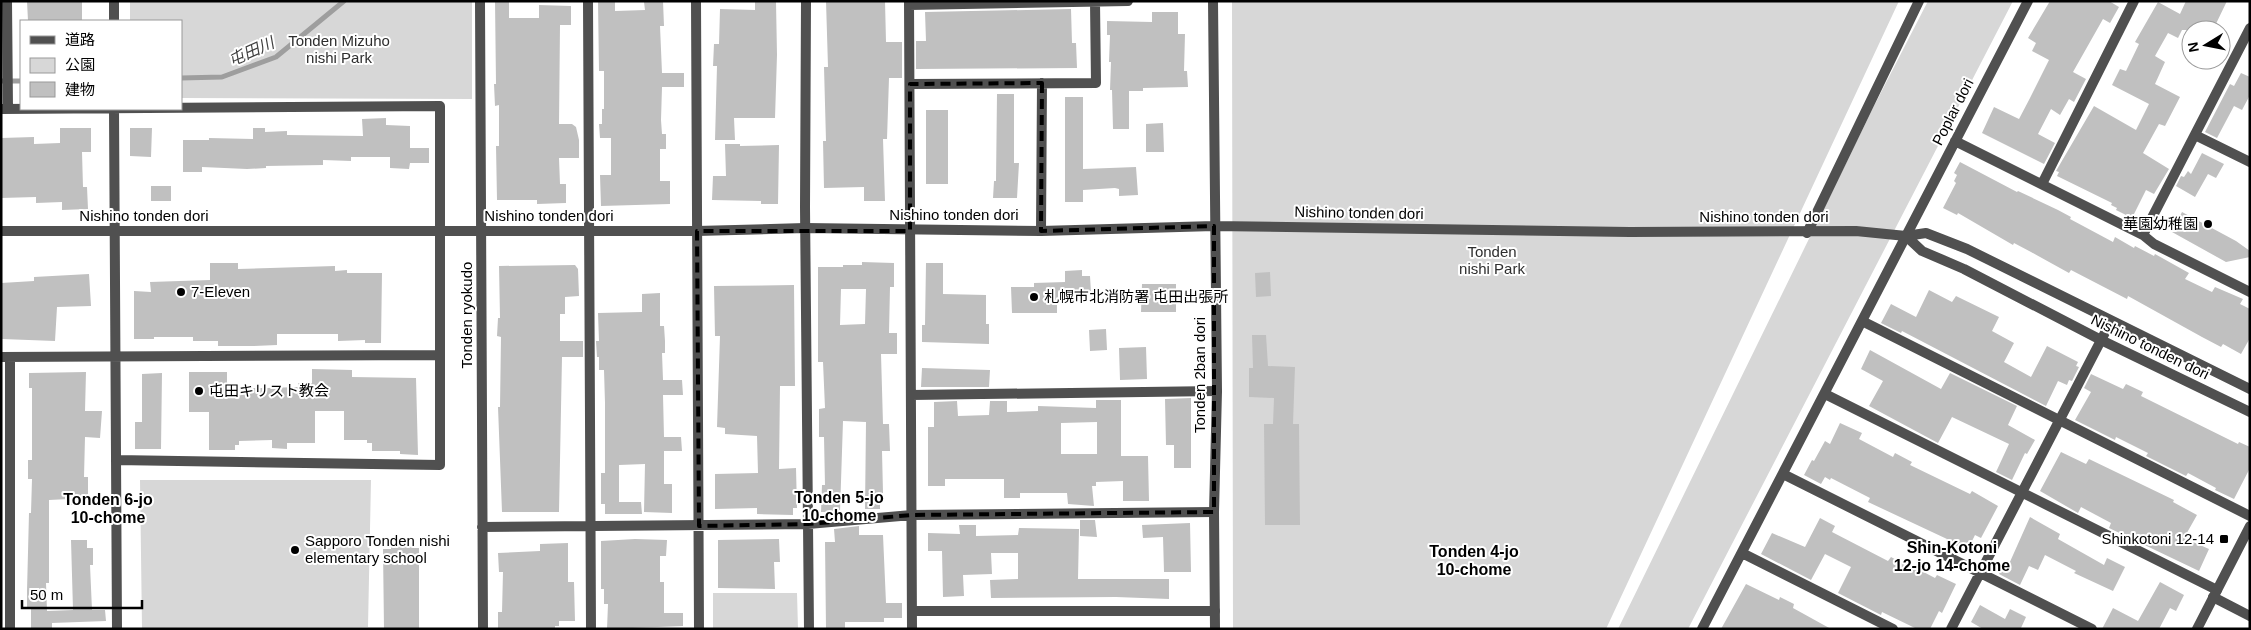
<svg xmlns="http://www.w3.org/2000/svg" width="2251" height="630" font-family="Arial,'Noto Sans JP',sans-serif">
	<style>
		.green { fill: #d7d7d7 }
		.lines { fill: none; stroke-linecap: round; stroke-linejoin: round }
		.stream { stroke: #9e9e9e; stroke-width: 5 }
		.building { fill: #c0c0c0; fill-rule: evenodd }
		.minor { stroke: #505050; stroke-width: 10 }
		.tertiary { stroke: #505050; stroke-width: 10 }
		.marked { fill: none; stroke: #000; stroke-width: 4; stroke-dasharray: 10 6; stroke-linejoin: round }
		.poi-dot { fill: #000; stroke: #fff; stroke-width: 2 }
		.labels { text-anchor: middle; stroke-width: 4; stroke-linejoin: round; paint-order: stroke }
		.park-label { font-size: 15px; fill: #2e2e2e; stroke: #fff }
		.street-label { font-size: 15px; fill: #000; stroke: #fff }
		.poi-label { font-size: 15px; fill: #000; stroke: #fff; text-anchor: start }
		.water-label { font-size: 16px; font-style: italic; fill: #3f3f3f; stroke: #fff }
		.neighbourhood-label { font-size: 16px; font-weight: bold; fill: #000; stroke: #fff }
	</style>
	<rect width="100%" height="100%" fill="#fff"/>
	<!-- green -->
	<path class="green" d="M130,1h342v98l-291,-1v-77h-51z
		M1232,1h667l-293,628h-373z
		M1928,1h85l-325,628h-70l256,-523z
		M140,480h231l-3,147 -226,1z
		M713,593h84l1,36h-85z"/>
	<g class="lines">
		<!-- stream -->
		<path class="stream" d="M181,78l41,-1 54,-20 68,-56
			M1,81h20"/>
	</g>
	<!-- building -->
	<path class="building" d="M27,1h55v20h-54z
		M495,1h14v17h30v-13l32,1v19h-11l-1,99h13l4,3 3,13v18h-20l1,26h6v19l-29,1v-4h-40l-1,-54h3v-41l-4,1 -1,-22h2z
		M598,1h17v10l30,-1 -1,-8 19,-1 1,25h-4l2,47h22v14h-22l-1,33 1,14h4v15h-6v32h10v23l-69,2 -1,-31h11v-37h-11l-1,-14h3v-15h2v-38h-5z
		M755,1l21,1 1,53 -2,63h-41l1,22h-20l2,-74h-4l1,-22h5l1,-35 35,1z
		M826,1h59l1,41h16v36h-13l-2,61h-4l2,62h-21v-14l-40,1 -1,-47h3l-2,-74h4z
		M2050,1h59l10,6 -9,16 -7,-4 -30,53 13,7 -12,23 -5,-3 -9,16 -9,-6 -13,25 17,9 -11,21 -62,-31 12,-26 25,12 11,-21 19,-38 -17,-9 4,-8 -8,-5z
		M2186,1h41l-14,29h-31l-4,8 -10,-5 -13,23 10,6 -10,22 25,13 -15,29 -6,-2 -16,29 26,16 -15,25 -8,-4 -14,28 -16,-8 1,-2 -6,-3 1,-2 -55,-27 2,-4 -3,-1 38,-65 42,24 13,-26 -37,-19 8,-16 6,2 13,-27 -4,-2 23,-40 22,12z
		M1071,9l1,34h4l1,25 -161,1v-28h10l-1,-29z
		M1152,12h26v22h7l-1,37h3l1,16 -45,1v3h-14v38h-16l-1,-39h-2l1,-28h-2l1,-27h-3v-14l45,1z
		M2241,73l9,4v18l-8,15 -8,-4 -17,32 -12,-6 25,-48 4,2z
		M997,94h17v69h5l-2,35h-24l1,-17h2z
		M1065,97h18v72l53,-2 2,28 -19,1v-7l-4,-1 -32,2v12h-18z
		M926,110h22v74h-22z
		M386,118v7l24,1v22h19v15h-19l-1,6 -19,-1v-11h-39v4l-28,-1v5l-57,1v2l-19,1 -45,-2v5h-19v-32h26v-2l44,1v-11h12v4l22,-1v4l76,1 -1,-17z
		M1163,123l1,29h-18v-28z
		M60,128h31v24h-9l1,35h4l1,22 -26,1v-8l-26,1v-6l-35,1v-60l33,-1v7l26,-1z
		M130,128h22l-1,29 -21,-1z
		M725,144h15v2l39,-1 -1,59h-17v-3l-49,-1 1,-24h13z
		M2202,153l22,11 -8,14 -8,-4 -13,23 -19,-11 5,-10 3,1 4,-6 3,3z
		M1960,162l57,30 1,-1 40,19 13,7 -1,2 43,23 2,-5 19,11 1,-2 19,10 1,-2 34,19 -4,6 27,13 3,-5 28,12 -3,5 10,5v29l-9,16 -18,-10 -2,3 -19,-10 -74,-41 -1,3 -56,-29 -2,3 -38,-21 -17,-9 -1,2 -55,-32 -1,2 -14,-7 13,-25 -2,-2 3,-6 -3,-2z
		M151,186h20v15h-20z
		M2182,212l54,29 14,10v6l-24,5 -54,-30z
		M862,262l32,1v24h-4l-1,46h8v21h-16l2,70h6l1,27h-8l1,42h-3v16h-15l1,-87 -23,-1 -3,91h-19l1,-27h3l-1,-48h-5v-28l6,-1 -2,-46h-5v-95h25v-2h19zM841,289h25l-1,35 -25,1z
		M210,263h28v6l97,-3v5l12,-1v3h35l-1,70h-16v-3l-27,1v-7h-61v11l-24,1h-35v-5h-25v-4h-39v2h-20v-48l17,1 -1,-10 60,-2z
		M926,263h17v31l43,1v29h3v20l-67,-2v-17h3z
		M575,265l3,4 1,27 -14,1v17h-5v27h23v16h-21l-3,155h-57l-4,-105h2l1,-70 -4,-1 1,-18h2l-1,-52z
		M1082,270v6h8l1,17h-8v5l-26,1v14h-45l-1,-26h23v-4l31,-1v-11z
		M1270,272l1,24 -15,1 -1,-24z
		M89,274l2,32 -34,1 -2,34 -53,-2 -1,-56 33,-2v-4z
		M1142,284h34v28h-35z
		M794,285l1,101h-15l-1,83 17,-1 1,40h-4v7l-36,-1v-6l-42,1v-35l43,-1 -1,-37 -32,-2v-6l-8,-1 3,-91h-5l-1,-50z
		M1929,290l23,12 4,-6 43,21 -7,14 22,12 -10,19 27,15 16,-31 31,16 -2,4 3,1 -7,14 -3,-1 -2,5 -9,-4 -12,25 -144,-75 -1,2 -20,-10 10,-19 25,13z
		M660,293v33h4l1,15v12h-3l1,27h19l1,15h-20l1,42h17l1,14h-18v33h8v29l-28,-1 1,-48 -26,1v37h22l1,12h-37v-10h-4v-31h4v-70l-1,-33h-5v-13h-2l-1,-16h3l-1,-28 44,-1v-18z
		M1106,329l1,21 -17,1 -1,-21z
		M1252,335h14l2,31 27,1 -2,57h6l1,101h-35l-1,-101h9l1,-26 -25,-1v-29h4z
		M1146,347l1,32 -27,1 -1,-32z
		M1870,350l71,39 9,-16 67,33 -9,19 27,15 -8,14 -2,-1 -13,27 -16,-8 13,-28 -57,-27 -14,26 -69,-37 14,-25 -22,-12z
		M922,368l68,2 -1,17h-68z
		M312,369l40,1v7l64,1 2,77 -18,-1v-3h-28v-8h-5v-3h-23v-29h-29v32h-28v6l-15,-1v-8l-33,1v4h-4v5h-26v-38h-20v-40h38v16h40l31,-1v-4h14z
		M86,372l-1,39h17l-2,27 -15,-1 -1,40h4v28h-18l-1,-6 -20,1v83h-3l1,28 26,-1 -2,-70h16v8h6v17h-3l2,45h13l1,11 -54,2v6h-21v-20h-4v-18l2,-78h2l1,-34h-4v-19h4v-72h-3v-15z
		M162,373l-1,76h-26v-27h7v-48z
		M2091,374l32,15 3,-5 17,8 -2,4 97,48 1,-2 11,5v21l-16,31 -19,-9 1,-2 -28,-15 -2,3 -40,-20 2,-3 -32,-16 -1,3 -40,-20 16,-28 -7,-4z
		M1191,398v70h-17v-23h-8l-1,-46z
		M1096,400h25v56h27l1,45h-26v-20l-27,1v4h-4l2,20 -26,-2 -1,-11h-47v5h-16v-19h-59v7h-17v-59h6v-25l23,-1 1,15 31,-1 1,-14h17v11l31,-1v-5l58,2zM1097,422v32h-36v-31z
		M1840,423l22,10 -3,6 34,18 2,-4 17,9 -2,3 60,29 2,-3 26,15 -17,32 -6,-3 -5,10 -4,-2 -3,6 -17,-8 1,-2 -79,-37 2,-4 -39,-20 -1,2 -5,-3 -4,7 -17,-9 8,-15 2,1 11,-20 5,3z
		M2061,452l25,12 3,-5 85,41 -1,2 24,13 -13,23 25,11 -10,22 -90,-43 2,-5 -30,-16 -3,6 -38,-22z
		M2030,517l30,17 -2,5 46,26 3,-7 18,9 -12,24 -39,-18 2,-2 -31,-16 -7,15 -9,-4 -9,19 -21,-11 6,-12 4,2z
		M1820,518l15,8 -3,6 56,29 3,-4 22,12 1,-2 21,11 2,-3 19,9 -14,29 -3,-2 -9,18h-13l-35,-17 -1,3 -43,-22 13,-26 -26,-13 -14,26 -50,-26 11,-21 33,14z
		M1080,520h15l2,17 -17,-1z
		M1190,523l1,49h-27l-1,-35 -20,1 -1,-13z
		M959,525h17v11l42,-1 1,-7 60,1 -1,50h91v20l-53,-2 -125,1 -1,-18 28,-1v-26h-27l1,21 -29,1 1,21 -21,1 -1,-46h-14v-18l32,1z
		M859,526v9h24l3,68h16v15h-18v4h-39v7h-19l-1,-87h10l-1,-13z
		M391,538h22v10h6v81h-35l-1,-80h8z
		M635,539l32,1 -1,16h-6v26h4v31h19v13l-76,3 1,-25h-4v-15h-3v-48z
		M779,539l1,23h-6l1,27 -57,-1v-48z
		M568,543v39h6l1,39h-16v5h-4v3h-57v-17h4l1,-40h-4l-1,-19 42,-2v-7z
		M2160,582l24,13 -8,16 -6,-3 -11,21h-57l11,-21 25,13z
		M1746,584l33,16 1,-3 14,7 -1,4 38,21h-110z
		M1980,605l25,14 5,-10 16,8 -5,11 2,1h-40l-12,-7z"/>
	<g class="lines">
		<!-- minor -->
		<path class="minor" d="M7,1l1,108
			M114,1v20
			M480,1l3,628
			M588,1l3,628
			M696,1l3,628
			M806,1l-1,206 4,422
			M909,1l3,628
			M909,5l219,-4
			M910,84l186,-1 -1,-81
			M1,109l439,-3v359l-324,-5
			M114,109l3,520
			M2195,135l55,27
			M1955,141l188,94 11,9 96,48
			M2042,184l92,-183
			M1041,231l1,-148
			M2143,235l107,-207
			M1862,321l388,195
			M1,357l439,-2
			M1825,394l392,196
			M911,395l306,-4
			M1783,474l309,155
			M482,527l326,-3 104,-9 302,-3
			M1742,553l151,76
			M2213,597l37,19
			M912,611h303
			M10,629v-272
			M1702,629l326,-628
			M1951,629l160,-308"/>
		<!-- tertiary -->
		<path class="tertiary" d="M1213,1l4,390 -3,121 1,117
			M1,231h696l108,-3 236,3 173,-5 416,6 226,-1 50,5 20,-3 41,16 283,140
			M1807,233l112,-232
			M1906,236l16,15 42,18 137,71 149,72
			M2197,629l53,-103"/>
	</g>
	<!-- marked area -->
	<path class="marked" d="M1042,83l-1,148 173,-5v286l-302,3 -104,9 -109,2 -2,-295h213v-147z"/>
	<!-- markers -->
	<g class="poi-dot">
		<circle cx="2208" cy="224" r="5"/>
		<circle cx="181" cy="292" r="5"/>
		<circle cx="1034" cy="297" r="5"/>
		<circle cx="199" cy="391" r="5"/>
		<rect x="2219" y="534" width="10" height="10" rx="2.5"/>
		<circle cx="295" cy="550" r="5"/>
	</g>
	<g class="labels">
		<!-- park labels -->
		<g class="park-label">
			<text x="339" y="46">Tonden Mizuho<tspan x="339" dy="17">nishi Park</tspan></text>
			<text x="1492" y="257">Tonden<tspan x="1492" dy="17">nishi Park</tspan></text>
		</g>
		<!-- street labels -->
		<g class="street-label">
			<text transform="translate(1953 112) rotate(-63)" y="5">Poplar dori</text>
			<text transform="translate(1359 213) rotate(1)" y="5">Nishino tonden dori</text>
			<text x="954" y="220">Nishino tonden dori</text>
			<text x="144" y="221">Nishino tonden dori</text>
			<text x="549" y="221">Nishino tonden dori</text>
			<text x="1764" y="222">Nishino tonden dori</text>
			<text transform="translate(467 315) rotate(-90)" y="5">Tonden ryokudo</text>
			<text transform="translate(2150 347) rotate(26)" y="5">Nishino tonden dori</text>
			<text transform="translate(1200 375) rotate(-90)" y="5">Tonden 2ban dori</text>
		</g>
		<!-- poi labels -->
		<g class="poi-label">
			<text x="2198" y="229" text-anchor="end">華園幼稚園</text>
			<text x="191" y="297">7-Eleven</text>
			<text x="1044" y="302">札幌市北消防署 屯田出張所</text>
			<text x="209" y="396">屯田キリスト教会</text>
			<text x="2214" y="544" text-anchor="end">Shinkotoni 12-14</text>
			<text x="305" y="546">Sapporo Tonden nishi<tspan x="305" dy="17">elementary school</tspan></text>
		</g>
		<!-- water labels -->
		<g class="water-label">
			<text transform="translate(251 51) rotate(-24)" y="6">屯田川</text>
		</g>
		<!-- neighbourhood labels -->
		<g class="neighbourhood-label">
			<text x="839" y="503">Tonden 5-jo<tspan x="839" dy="18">10-chome</tspan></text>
			<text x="108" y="505">Tonden 6-jo<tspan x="108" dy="18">10-chome</tspan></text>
			<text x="1952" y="553">Shin-Kotoni<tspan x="1952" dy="18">12-jo 14-chome</tspan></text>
			<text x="1474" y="557">Tonden 4-jo<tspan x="1474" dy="18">10-chome</tspan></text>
		</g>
	</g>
	<!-- border -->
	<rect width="2251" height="630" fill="none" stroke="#000000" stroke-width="5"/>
	<!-- legend -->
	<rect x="20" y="20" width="162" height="90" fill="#ffffff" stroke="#999999"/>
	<rect x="30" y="36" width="25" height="8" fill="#505050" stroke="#999999"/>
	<text x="65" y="45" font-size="15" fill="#000000">道路</text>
	<rect x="30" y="58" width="25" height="15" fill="#d7d7d7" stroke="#999999"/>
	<text x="65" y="70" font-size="15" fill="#000000">公園</text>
	<rect x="30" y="82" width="25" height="15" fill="#c0c0c0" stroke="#999999"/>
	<text x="65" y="95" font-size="15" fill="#000000">建物</text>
	<!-- north arrow -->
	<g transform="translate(2206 45) rotate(260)"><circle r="24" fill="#ffffff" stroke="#999999"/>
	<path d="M0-4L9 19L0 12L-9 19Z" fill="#000000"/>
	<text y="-8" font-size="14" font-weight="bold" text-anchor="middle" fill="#000000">N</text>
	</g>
	<!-- scale -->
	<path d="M22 600v8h120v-8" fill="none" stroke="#000000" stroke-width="2.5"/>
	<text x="30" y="600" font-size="15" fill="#000000" stroke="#ffffff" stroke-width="4" paint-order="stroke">50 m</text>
</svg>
